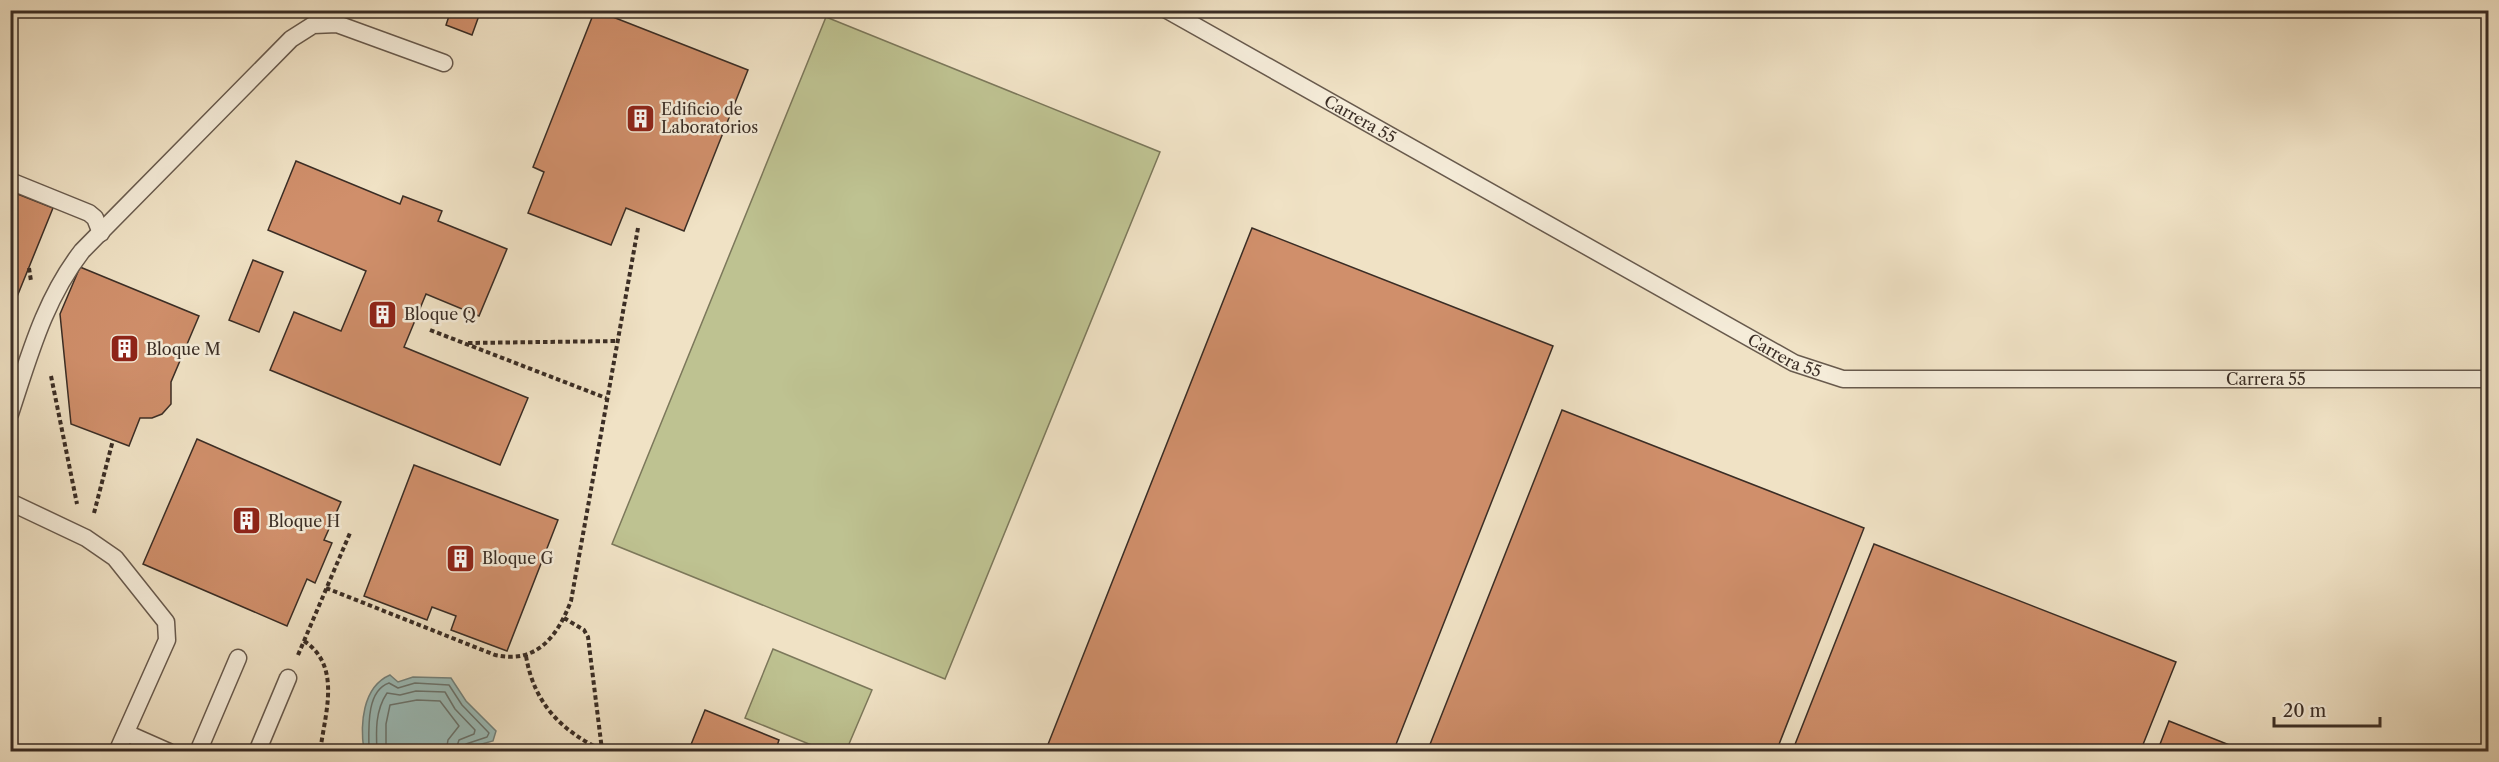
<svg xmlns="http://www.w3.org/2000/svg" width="2499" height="762" font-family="'Libre Caslon Text',serif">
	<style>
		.green { fill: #bec291; stroke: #7c785b; stroke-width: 1.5 }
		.water { fill: #9bbdba; stroke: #74837e; stroke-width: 1.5 }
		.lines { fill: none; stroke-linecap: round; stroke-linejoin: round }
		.shore { stroke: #6a7570; stroke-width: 1.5 }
		.building { fill: #d08f6b; stroke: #3a2d25; stroke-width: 1.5 }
		.service-casing { stroke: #685a4d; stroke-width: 19 }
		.path { stroke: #3a2d25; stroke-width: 4; stroke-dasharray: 4.5 3; stroke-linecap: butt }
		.service { stroke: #f5ecd9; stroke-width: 16 }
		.labels { text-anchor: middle; stroke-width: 5; stroke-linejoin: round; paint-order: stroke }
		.poi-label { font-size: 16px; fill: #3a2d25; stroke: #f5ecd9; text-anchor: start }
		.street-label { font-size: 16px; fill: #3a2d25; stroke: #f5ecd9 }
	</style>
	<rect width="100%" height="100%" fill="#f0e2c5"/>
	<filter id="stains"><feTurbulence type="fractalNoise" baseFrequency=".00333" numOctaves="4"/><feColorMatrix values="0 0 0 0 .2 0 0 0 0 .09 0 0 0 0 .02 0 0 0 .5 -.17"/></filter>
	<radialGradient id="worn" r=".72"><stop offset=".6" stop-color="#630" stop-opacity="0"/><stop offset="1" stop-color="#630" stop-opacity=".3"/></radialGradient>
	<!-- green -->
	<path class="green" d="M826,17l334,135 -215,527 -333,-135z
		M773,649l99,41 -26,61h-20l-81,-33z"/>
	<!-- water -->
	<path class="water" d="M390,675l8,7 15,-5 38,1 15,23 30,30 -3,10 -37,10h-92c-4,-26 -2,-64 26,-76z"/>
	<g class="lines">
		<!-- shore -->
		<path class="shore" d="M369,752c0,-20 -4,-61 20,-69l9,5 17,-5 34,2 13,20 27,28 -2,4 -21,7 -3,8
			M377,752c-1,-21 -2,-41 10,-59l13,2 16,-4 29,1 10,17 20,21 -1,4 -15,6 -4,12
			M386,752v-28l4,-19 27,-5 23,1 19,25 -11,14 -2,12"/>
	</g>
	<!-- building -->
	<path class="building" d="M451,10h30l-9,25 -26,-10z
		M595,10l153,60 -64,161 -58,-23 -15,37 -83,-32 16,-41 -11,-5z
		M296,161l104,43 3,-8 39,15 -4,10 69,28 -28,67 -53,-22 -22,53 124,51 -28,67 -230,-95 24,-58 47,19 25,-60 -98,-41z
		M10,191l43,17 -43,106z
		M1252,228l301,118 -160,406h-348z
		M253,260l30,12 -24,60 -30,-12z
		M80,267l119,49 -28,66v22l-9,10 -10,4h-12l-11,28 -58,-22 -11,-110z
		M1562,410l302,118 -88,224h-349z
		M197,439l144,63 -17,38 8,3 -17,40 -8,-4 -20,47 -144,-62z
		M414,465l144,55 -51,131 -56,-21 5,-14 -24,-9 -5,13 -63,-24z
		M1874,544l302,118 -36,90h-348z
		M705,710l74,30 -4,12h-87z
		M2169,721l78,31h-90z"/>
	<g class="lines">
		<defs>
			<g id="service">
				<path id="s1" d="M1167,10l627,353 49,16h645"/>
				<path d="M10,181l79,32 6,5 6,15"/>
				<path d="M10,414c19,-57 34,-114 72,-163l209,-212 22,-14 24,-1 107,39"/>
				<path d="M10,502l76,36 29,20 51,64 1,18 -50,112"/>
				<path d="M126,733l43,19"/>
				<path d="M198,752l40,-94"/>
				<path d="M257,752l31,-74"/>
			</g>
		</defs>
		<!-- service casing -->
		<use href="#service" class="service-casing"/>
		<!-- path -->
		<path class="path" d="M29,268l2,13
			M430,330l176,68
			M468,343l149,-2
			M51,376l26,128
			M94,513l19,-73
			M326,588l169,67c42,9 62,-18 76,-54l67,-373
			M564,618l20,12 4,7 14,113
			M304,641c38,25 21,72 16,111
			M298,655l52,-122
			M526,656c8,48 36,76 80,96"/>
		<!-- service -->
		<use href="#service" class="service"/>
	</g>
	<!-- icons -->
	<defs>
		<symbol id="building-square" viewBox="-11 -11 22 22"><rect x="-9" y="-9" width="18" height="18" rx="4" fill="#8f2418" stroke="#f5ecd9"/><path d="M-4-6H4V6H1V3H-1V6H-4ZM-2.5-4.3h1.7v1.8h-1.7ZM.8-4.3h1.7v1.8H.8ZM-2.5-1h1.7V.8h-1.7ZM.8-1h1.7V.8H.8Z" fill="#fff"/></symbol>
	</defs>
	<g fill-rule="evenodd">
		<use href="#building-square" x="624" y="102" width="33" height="33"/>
		<use href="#building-square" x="366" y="298" width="33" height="33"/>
		<use href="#building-square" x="108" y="332" width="33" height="33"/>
		<use href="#building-square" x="230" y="504" width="33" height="33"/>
		<use href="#building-square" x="444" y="542" width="33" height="33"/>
	</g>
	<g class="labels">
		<!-- poi labels -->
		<g class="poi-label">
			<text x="661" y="115">Edificio de<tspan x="661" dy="18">Laboratorios</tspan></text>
			<text x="404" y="320">Bloque Q</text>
			<text x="146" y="355">Bloque M</text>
			<text x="268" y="527">Bloque H</text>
			<text x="482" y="564">Bloque G</text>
		</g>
		<!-- street labels -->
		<g class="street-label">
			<text dy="6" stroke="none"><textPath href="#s1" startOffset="222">Carrera 55</textPath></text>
			<text dy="6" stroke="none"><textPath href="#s1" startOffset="708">Carrera 55</textPath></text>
			<text dy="6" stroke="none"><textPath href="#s1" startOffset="1194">Carrera 55</textPath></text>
		</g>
	</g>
	<!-- margin -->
	<rect width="2499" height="762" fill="none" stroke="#f0e2c5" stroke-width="36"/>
	<rect x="12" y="12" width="2475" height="738" fill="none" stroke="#3a2d25" stroke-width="3"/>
	<rect x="18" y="18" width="2463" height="726" fill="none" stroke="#3a2d25" stroke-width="1.5"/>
	<!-- scale -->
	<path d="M2274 717v9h106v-9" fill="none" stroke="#3a2d25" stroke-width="3"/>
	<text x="2283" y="717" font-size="18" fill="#3a2d25" stroke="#f5ecd9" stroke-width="4.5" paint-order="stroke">20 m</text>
	<rect width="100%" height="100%" filter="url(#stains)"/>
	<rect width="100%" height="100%" fill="url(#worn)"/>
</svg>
